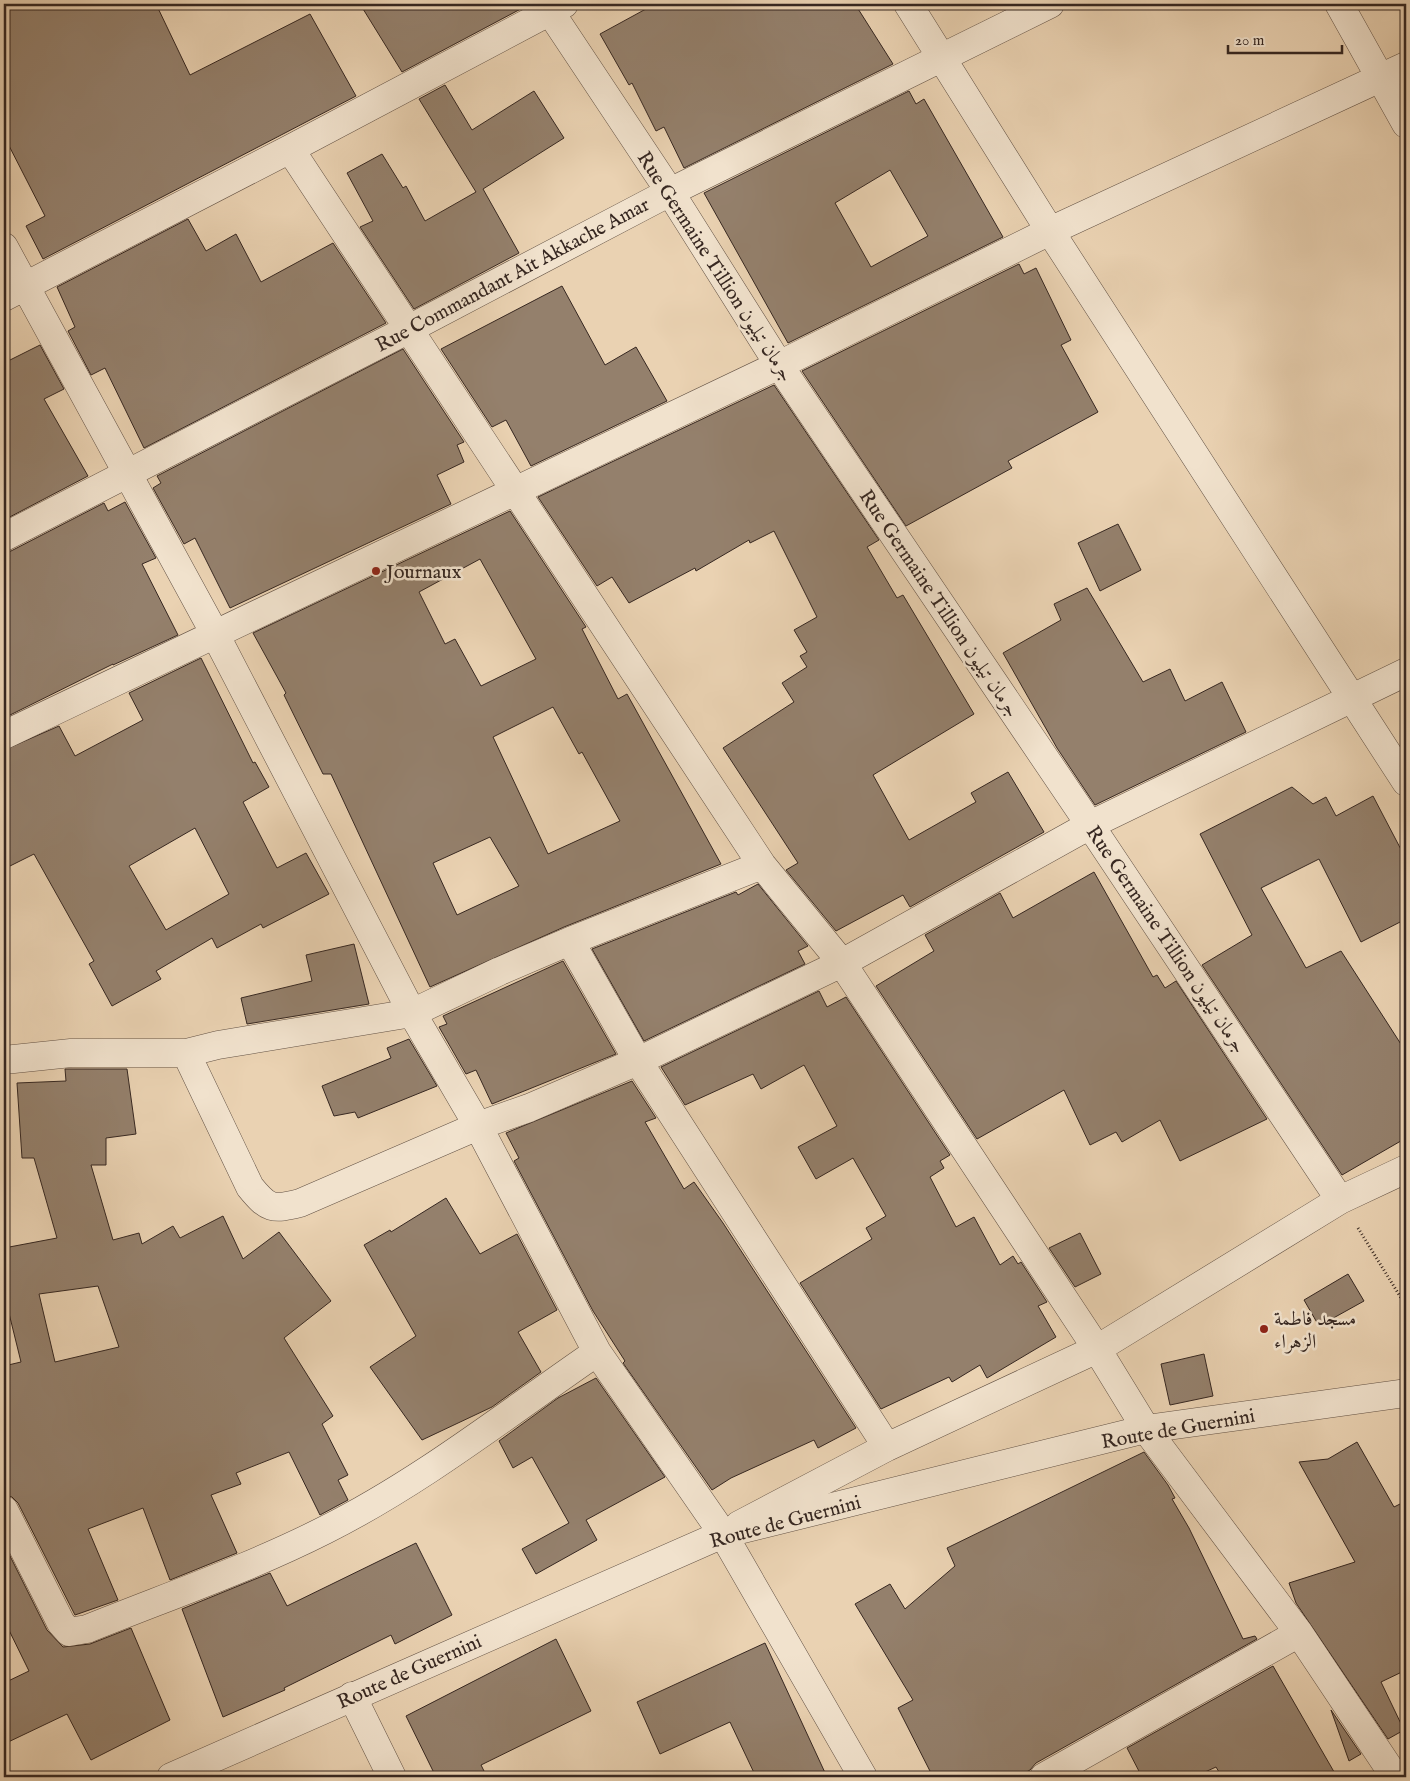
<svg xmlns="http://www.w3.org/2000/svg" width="1410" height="1781" font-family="'IM FELL English',Amiri,serif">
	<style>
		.building { fill: #94806c; stroke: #362721; fill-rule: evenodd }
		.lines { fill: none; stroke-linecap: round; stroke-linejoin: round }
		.minor-casing { stroke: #635245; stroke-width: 29 }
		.tertiary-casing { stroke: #635245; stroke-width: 29 }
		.path { stroke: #362721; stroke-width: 3; stroke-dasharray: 1 2.5; stroke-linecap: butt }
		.minor { stroke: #f1e2cd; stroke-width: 28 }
		.tertiary { stroke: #f1e2cd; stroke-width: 28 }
		.poi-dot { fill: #8f2418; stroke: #f1e2cd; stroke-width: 2 }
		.labels { text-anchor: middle; stroke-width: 5; stroke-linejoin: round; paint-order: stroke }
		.street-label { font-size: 20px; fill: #362721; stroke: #f1e2cd }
		.poi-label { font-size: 20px; fill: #362721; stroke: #f1e2cd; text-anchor: start }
	</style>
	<rect width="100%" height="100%" fill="#ead2b2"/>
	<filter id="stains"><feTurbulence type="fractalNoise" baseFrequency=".004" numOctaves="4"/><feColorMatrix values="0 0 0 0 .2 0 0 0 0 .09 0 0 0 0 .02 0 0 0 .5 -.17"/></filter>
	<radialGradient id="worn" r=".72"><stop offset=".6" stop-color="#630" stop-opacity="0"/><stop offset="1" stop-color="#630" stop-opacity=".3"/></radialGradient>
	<!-- building -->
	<path class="building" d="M4,4h152l34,71 120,-61 46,82 -313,163 -17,-33 19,-10 -41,-80z
		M360,4h170l-128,68z
		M655,4h200l38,60 -209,104 -20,-41 -8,4 -24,-48 -3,2 -29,-51z
		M445,85l27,45 62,-39 30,47 -81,51 36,64 -105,56 -54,-82 13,-6 -26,-48 35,-19 21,34 3,-2 19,35 51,-29 -57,-93z
		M909,91l7,13 8,-5 79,138 -215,106 -84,-150zM890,170l38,66 -57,31 -36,-64z
		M188,219l18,32 30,-17 25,48 72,-39 53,80 -242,125 -39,-80 -14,7 -23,-44 7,-4 -18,-40z
		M1019,264l5,10 12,-6 35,72 -10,5 37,67 -90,49 4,7 -106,58 -104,-155z
		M562,286l43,79 31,-18 31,54 -136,65 -25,-46 -14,7 -51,-78z
		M40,345l24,44 -20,10 44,77 -84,44v-157z
		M403,349l61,93 -7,3 7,17 -27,13 14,29 -221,104 -35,-70 -11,6 -31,-56 8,-5 -4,-7z
		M774,385l105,155 -12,7 30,51 6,-3 71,119 -101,61 36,65 67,-38 -5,-9 37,-21 36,60 -134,75 -7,-12 -67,36 -50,-61 12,-7 -75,-115 71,-46 -12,-19 25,-16 -7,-11 7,-4 -13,-22 23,-13 -43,-86 -24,12 -1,-3 -53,31 -1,-3 -66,35 -17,-26 -15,9 -59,-89z
		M125,502l31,56 -14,6 36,71 -65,30v-1l-109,54v-165l7,-2 93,-48 4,8z
		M510,511l76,116 -4,2 36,70 9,-5 94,170 -157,63 -134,60 -99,-213h-8l-39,-79 2,-2 -33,-60zM480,559l56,100 -55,27 -26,-47 -10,5 -26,-52zM553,707l26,47 3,-2 38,69 -72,33 -55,-117zM490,837l29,49 -62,29 -24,-52z
		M1118,524l23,46 -41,21 -22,-48z
		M1087,588l56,94 27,-13 15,32 37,-19 24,50 -151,73 -38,-57 -54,-95 58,-33 -7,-16z
		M201,658l52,105 2,-1 14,25 -26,15 34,66 29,-15 23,41 -66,34 -2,-4 -44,24 -5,-10 -56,33 5,8 -49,27 -23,-42 5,-3 -60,-107 -30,15v-119l55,-24 16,30 68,-36 -14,-27zM195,828l34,66 -63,36 -37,-64z
		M1292,787l21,17 13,-7 10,19 37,-20 33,63v60l-45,23 -42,-83 -58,29 45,80 35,-17 65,101v86l-64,37 -140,-210 50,-30 -52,-101z
		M1094,872l59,105 4,-2 8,13 11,-7 91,138 -87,42 -20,-41 -38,22 -6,-10 -26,13 -26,-55 -87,49 -101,-153 58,-35 -9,-16 75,-42 13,25z
		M758,884l50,62 -10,5 7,13 -161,77 -52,-92 144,-57 2,3z
		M354,944l15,60 -122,20 -6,-26 71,-17 -6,-26z
		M563,961l53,93 -124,50 -16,-34 -10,4 -27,-47 8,-3 -4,-8z
		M819,991l8,16 19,-10 104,158 -10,6 4,7 -14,9 26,50 18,-10 26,48 13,-9 5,8 3,-2 26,40 -9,4 18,31 -69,41 -7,-13 -28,17 -3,-5 -68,32 -81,-126 72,-44 -6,-11 20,-12 -33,-58 -37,21 -18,-32 39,-21 -33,-61 -43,24 -8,-15 -68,31 -24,-38z
		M409,1039l28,47 -79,32 -3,-6 -21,4 -12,-30 69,-28 -4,-10z
		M65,1069h62l9,65 -30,4v27h-15l22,75 26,-7 3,11 31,-18 7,12 43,-22 20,43 36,-27 52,69 -47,37 49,78 -11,8 26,51 -10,5 10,20 -28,15 -31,-63 -53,21 5,11 -30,11 26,58 -67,27 -27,-72 -55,21 30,71 -43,15 -57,-112 -6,-6 -8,-2v-129l17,-4 -17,-69v-45l53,-10 -23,-80h-12l-5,-75 49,-2zM98,1286l21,61 -64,15 -16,-68z
		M632,1081l24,37 -11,4 39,67 10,-7 29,41 133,205 -38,20 -4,-8 -83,38 -19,12 -89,-127 2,-2 -32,-50 -79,-150 5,-3 -13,-25z
		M446,1198l34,56 37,-20 40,76 -39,22 23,40 -49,35 -70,33 -52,-73 46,-31 -52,-91 26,-15 1,2z
		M1080,1233l21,41 -26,13 -26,-39z
		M1348,1274l16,27 -45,25 -15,-26z
		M1204,1354l9,42 -43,9 -9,-41z
		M596,1378l69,99 -79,43 11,20 -61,34 -14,-25 47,-26 -37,-66 -19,11 -14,-27 59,-43z
		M1357,1442l37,65 12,-6v169l-25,12 23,48 -16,9 -92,-136 -7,-20 66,-21 -56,-100 29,-3z
		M1144,1452l24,33 7,13 -3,1 17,29 54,111 12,-3 2,3 -221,124 -6,7 -13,7h-84l-35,-69 15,-8 -58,-96 35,-20 15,25 50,-43 -8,-18z
		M416,1543l36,72 -57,29 -4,-9 -107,53 1,2 -62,27 -41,-108 88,-36 17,33z
		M4,1544l43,86 16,17 27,-3 41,-16 39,92 -79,40 -24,-46 -63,30v-61l25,-12 -25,-51z
		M556,1639l35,72 -110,54 6,12h-51l-30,-61z
		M765,1643l62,134h-71l-26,-55 -70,32 -23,-52z
		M1273,1666l64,111h-115l-6,-10 -22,10h-52l-15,-29z
		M1331,1710l30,44 -12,7z"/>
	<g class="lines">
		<defs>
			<path id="minor" d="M545,4l125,188 109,173 311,460 250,375
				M908,4l142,227 356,551
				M1339,4l67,120
				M290,149l472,716 80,98 255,386 49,80 153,204 96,144
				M4,247l211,387 197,379 66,113 119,226 126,182 140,243
				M4,297l286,-148 274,-145
				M4,537l405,-208 261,-137 380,-188
				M4,735l775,-370 271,-134 356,-165
				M570,941l68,120 249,386
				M186,1053l64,134c18,22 22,23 50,16l178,-77 51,-18 109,-47 204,-98 248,-138 316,-153
				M4,1060l67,-7h115l32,-8 194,-32 88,-42 70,-30 192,-76
				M4,1510l57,113 8,9 18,-3c79,-32 161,-60 238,-99 96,-48 183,-117 272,-178
				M739,1525l148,-78 210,-98 243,-149 66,-31
				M352,1696l40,81
				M1044,1777l255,-144"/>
			<path id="tertiary" d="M171,1777l552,-243 423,-105 260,-36"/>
		</defs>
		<!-- minor casing -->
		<use href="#minor" class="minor-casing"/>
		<!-- tertiary casing -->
		<use href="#tertiary" class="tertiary-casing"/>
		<!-- path -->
		<path class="path" d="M1358,1228l48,78"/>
		<!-- minor -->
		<use href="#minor" class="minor"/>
		<!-- tertiary -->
		<use href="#tertiary" class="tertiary"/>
	</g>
	<!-- markers -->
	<g class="poi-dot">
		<circle cx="376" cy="571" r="5"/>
		<circle cx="1264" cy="1329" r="5"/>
	</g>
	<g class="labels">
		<!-- street labels -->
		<g class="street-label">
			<text transform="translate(716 266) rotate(57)" y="7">Rue Germaine Tillion جرمان تيليون</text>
			<text transform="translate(512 274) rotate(-28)" y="7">Rue Commandant Ait Akkache Amar</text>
			<text transform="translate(940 603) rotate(56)" y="7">Rue Germaine Tillion جرمان تيليون</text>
			<text transform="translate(1167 939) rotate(56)" y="7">Rue Germaine Tillion جرمان تيليون</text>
			<text transform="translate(1178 1428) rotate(-10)" y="7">Route de Guernini</text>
			<text transform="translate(785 1521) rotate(-15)" y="7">Route de Guernini</text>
			<text transform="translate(409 1671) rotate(-24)" y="7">Route de Guernini</text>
		</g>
		<!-- poi labels -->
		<g class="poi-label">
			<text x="386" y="578">Journaux</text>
			<text x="1274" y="1325">مسجد فاطمة<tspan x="1274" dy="23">الزهراء</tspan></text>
		</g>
	</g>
	<!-- margin -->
	<rect width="1410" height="1781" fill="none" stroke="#ead2b2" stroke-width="20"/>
	<rect x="5" y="5" width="1400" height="1771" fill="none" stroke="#362721" stroke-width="2.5"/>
	<rect x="10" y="10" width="1390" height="1761" fill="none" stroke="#362721"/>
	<!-- scale -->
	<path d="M1228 45v8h114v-8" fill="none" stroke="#362721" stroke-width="2.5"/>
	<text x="1235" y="45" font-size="15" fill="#362721" stroke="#f1e2cd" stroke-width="4" paint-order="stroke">20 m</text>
	<rect width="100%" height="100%" filter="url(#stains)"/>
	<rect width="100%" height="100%" fill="url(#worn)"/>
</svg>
